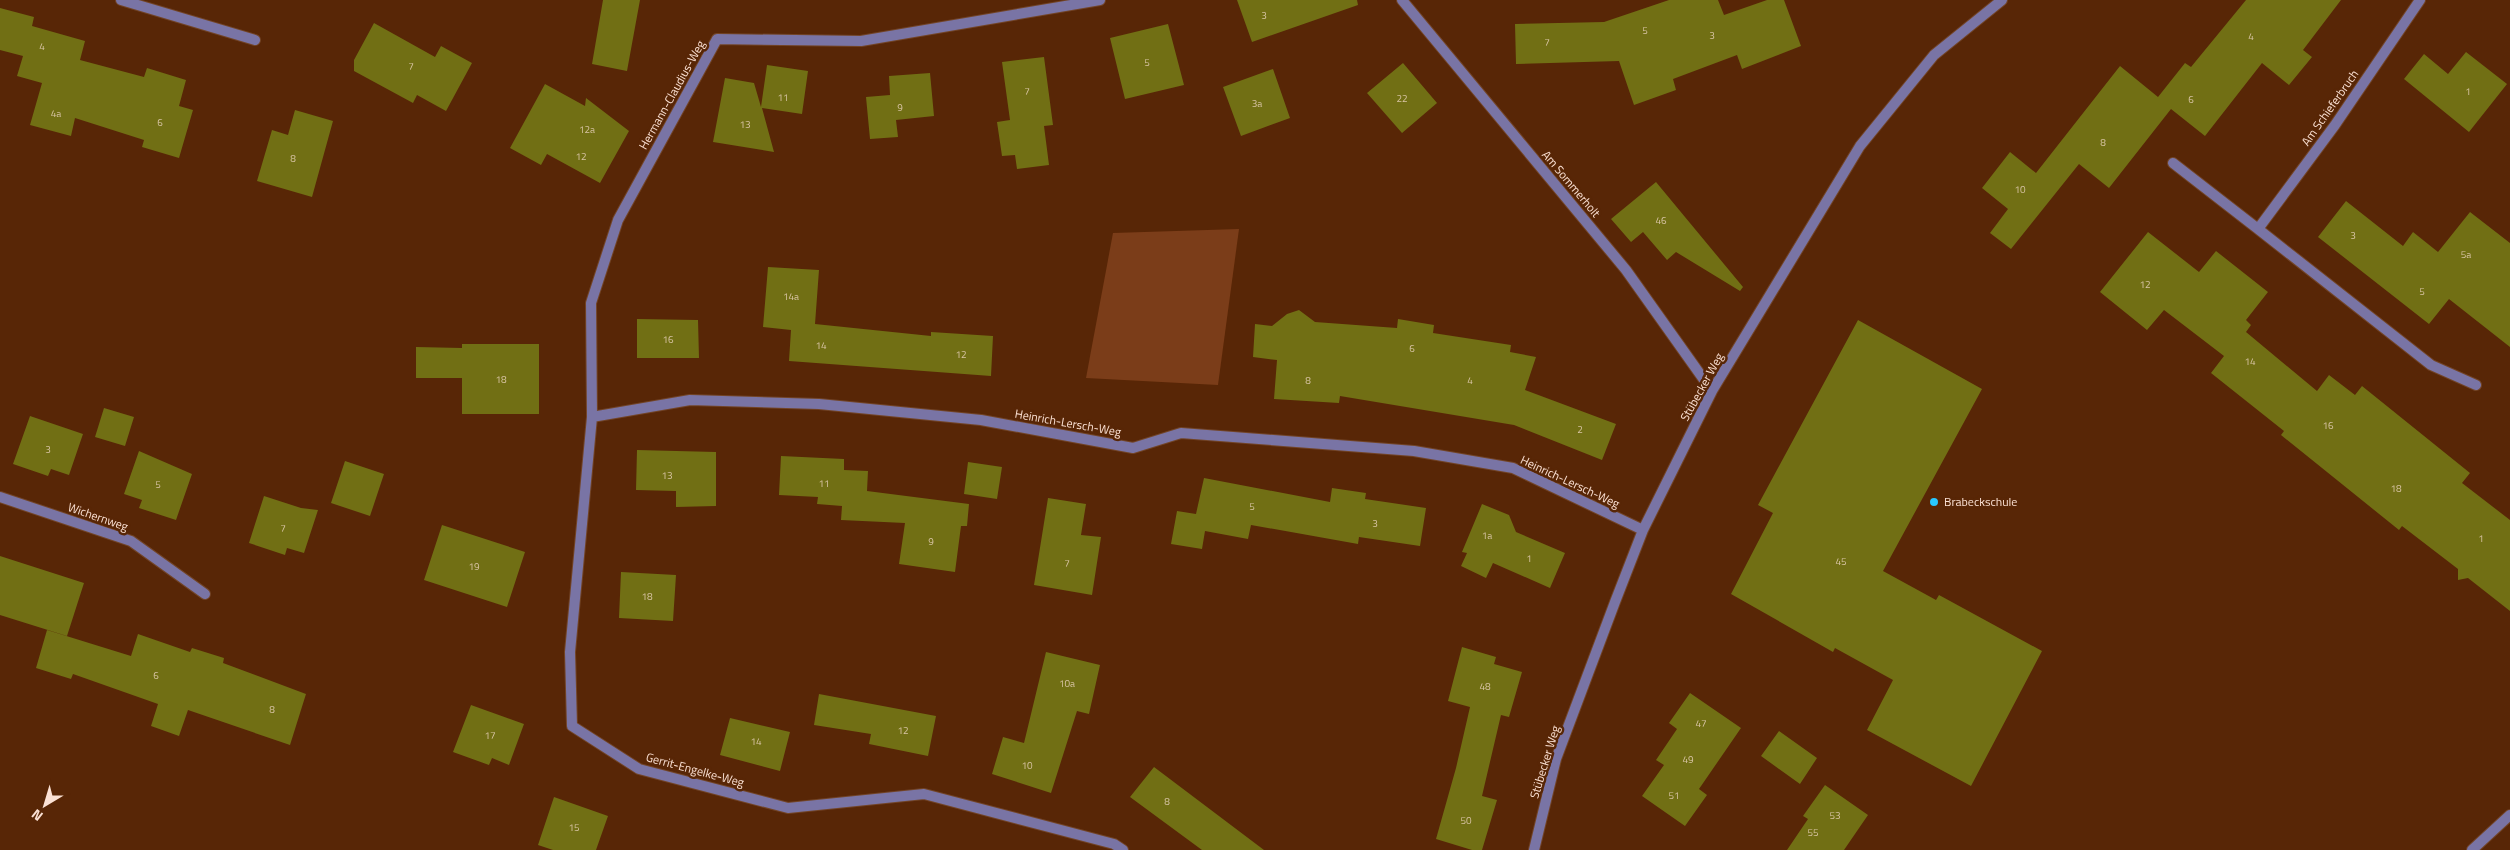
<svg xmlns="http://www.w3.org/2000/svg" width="2510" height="850" font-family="'Titillium Web',sans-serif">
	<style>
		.green { fill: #7b3d19 }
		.building { fill: #716f14 }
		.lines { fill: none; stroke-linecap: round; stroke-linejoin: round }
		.minor-casing { stroke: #724427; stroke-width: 12 }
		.minor { stroke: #7974a5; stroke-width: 10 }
		.poi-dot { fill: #29c8ff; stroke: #582606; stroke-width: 2 }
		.labels { text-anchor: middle; stroke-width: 5; stroke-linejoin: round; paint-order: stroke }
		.number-label { font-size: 10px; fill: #d8c4a4 }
		.street-label { font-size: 12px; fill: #fbe1d4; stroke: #582606 }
		.poi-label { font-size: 12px; fill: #fbe1d4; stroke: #582606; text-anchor: start }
	</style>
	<rect width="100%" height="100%" fill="#582606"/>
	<!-- green -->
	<path class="green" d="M1239,229l-21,156 -132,-7 27,-145z"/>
	<!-- building -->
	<path class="building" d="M603,0h37l-13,71 -35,-7z
		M1237,0h120l1,5 -106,37z
		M1669,0h49l6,15 43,-15h17l17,46 -59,23 -5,-14 -64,24 3,11 -42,15 -15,-44 -103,3 -1,-40 89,-2z
		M2246,0h95l-38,50 9,7 -23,28 -27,-22 -57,73 -34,-27 -62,79 -30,-24 -68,85 -21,-16 18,-24 -26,-21 28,-36 26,21 84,-107 38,31 27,-34 6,4z
		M0,8l34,9 -2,9 53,15 -5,19 64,17 3,-9 39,12 -7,26 14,4 -14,48 -37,-11 2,-7 -69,-22 -4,18 -41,-11 12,-42 -25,-7 6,-20 -23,-6z
		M374,23l61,34 6,-11 31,17 -26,48 -29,-16 -4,8 -59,-32v-11z
		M1168,24l16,61 -59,14 -15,-61z
		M2466,52l41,32 -38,48 -65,-53 20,-25 24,20z
		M1044,57l9,68 -9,1 5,39 -32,4 -2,-14 -13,1 -5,-34 13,-2 -8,-58z
		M1403,63l34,40 -35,30 -35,-40z
		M767,65l41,6 -6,43 -40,-6 12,44 -61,-10 12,-64 29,5 7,24z
		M1273,69l17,49 -49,18 -18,-49z
		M930,73l4,43 -38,4 2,17 -28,2 -4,-42 24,-2 -1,-19z
		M545,84l40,22 1,-8 43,33 -29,52 -53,-29 -6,11 -31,-17z
		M295,110l38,11 -21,76 -55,-16 15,-51 16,5z
		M1656,182l87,105 -3,4 -64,-39 -9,8 -24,-28 -12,10 -20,-23z
		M2346,201l57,45 10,-14 25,20 32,-40 40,31v104l-61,-48 -20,25 -111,-87z
		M2148,232l51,40 17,-21 52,41 -22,28 5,5 -5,7 71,59 12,-16 26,20 7,-9 108,87 -8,10 48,37v91l-42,-33 -10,2v-11l-56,-43 -3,4 -118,-95 3,-4 -73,-58 13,-17 -60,-46 -17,20 -47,-38z
		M768,267l51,3 -4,54 116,12v-4l62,4 -2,40 -202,-15 2,-31 -28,-3z
		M1299,310l16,12 82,6 1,-9 36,6 -1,8 78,12 -1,7 26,5 -11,33 91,34 -14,36 -88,-35 -174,-29 -1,7 -65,-4 3,-39 -24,-3 2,-33 17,2 15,-12z
		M637,319l61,1 1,38h-62z
		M1858,320l124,69 -99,182 53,29 3,-5 103,56 -71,135 -104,-56 26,-50 -58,-32 -2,4 -102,-58 42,-81 -15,-8z
		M462,344h77v70h-77v-36h-46v-31l46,1z
		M104,408l30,9 -9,29 -30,-9z
		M30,416l53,18 -14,41 -18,-6 -3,7 -35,-12z
		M637,450l79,2v54l-40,1v-16l-40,-1z
		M139,451l53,23 -16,46 -37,-12 3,-8 -18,-6z
		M781,456l63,3v11l24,1 -1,20 102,13 -2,22h-6l-6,46 -56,-8 6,-41 -64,-3 1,-14 -25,-2 1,-7 -39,-2z
		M345,461l39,13 -14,42 -39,-13z
		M968,462l34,5 -5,32 -33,-5z
		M1204,478l126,24 2,-14 34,5 -1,6 61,9 -6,38 -61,-9 -1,7 -107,-19 -3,14 -43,-8 -3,18 -31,-5 6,-33 19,3z
		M264,496l37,12 17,2 -14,43 -17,-5 -2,7 -36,-12z
		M1048,498l38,6 -5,31 20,2 -9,58 -58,-10z
		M1482,504l27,11 7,17 49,21 -15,35 -57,-25 -7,15 -25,-12 6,-13 -5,-1z
		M442,525l83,27 -18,55 -83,-27z
		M0,556l84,27 -17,53 -67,-21z
		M621,572l55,3 -3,46 -54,-3z
		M47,630l84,26 7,-22 52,18 2,-4 32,10 -1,5 83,31 -16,51 -102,-35 -9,26 -28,-10 7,-22 -85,-30 -2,5 -35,-11z
		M1462,647l34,10 -2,7 28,8 -13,45 -8,-2 -19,81 15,4 -15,50h-10l-36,-11 20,-71 14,-61 -22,-6z
		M1046,652l54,13 -11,49 -12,-3 -26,82 -59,-19 11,-37 21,6z
		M1690,693l51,35 -42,61 8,6 -22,31 -43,-30 22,-31 -8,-5 21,-31 -8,-6z
		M819,694l117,22 -8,40 -59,-12 2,-10 -57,-9z
		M471,705l53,19 -15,41 -17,-7 -3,7 -36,-13z
		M730,718l60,14 -10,39 -60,-16z
		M1779,731l38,27 -17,26 -39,-28z
		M1154,767l110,83h-62l-72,-53z
		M1825,785l43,30 -24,35h-57l21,-31 -5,-3z
		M554,797l54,19 -12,34h-43l-15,-5z"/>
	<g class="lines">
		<defs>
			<path id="minor" d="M121,0l134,40
				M1100,0l-239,41 -144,-2 -99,181 -27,83 1,114 -22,235 2,74 67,43 149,39 136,-14 190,50 9,6
				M1402,0l224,270 86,121
				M2420,0l-85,125 -77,104 173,136 45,20
				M2173,163l85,66
				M592,417l98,-17 129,4 162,16 152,28 48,-15 233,18 99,17 130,62
				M0,497l131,44 74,53
				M1534,850l22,-91 59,-157 28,-72 69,-139 148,-245 74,-91 68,-55
				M2472,850l38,-35"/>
		</defs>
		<!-- minor casing -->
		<use href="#minor" class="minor-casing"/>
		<!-- minor -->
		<use href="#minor" class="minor"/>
	</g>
	<!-- markers -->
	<circle class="poi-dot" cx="1934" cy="502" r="5"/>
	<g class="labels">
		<!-- number labels -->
		<g class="number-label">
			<text x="1264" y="19">3</text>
			<text x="1645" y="34">5</text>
			<text x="1712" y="39">3</text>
			<text x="2251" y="40">4</text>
			<text x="1547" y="46">7</text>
			<text x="42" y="50">4</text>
			<text x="1147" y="66">5</text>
			<text x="411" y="70">7</text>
			<text x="1027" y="95">7</text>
			<text x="2468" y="95">1</text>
			<text x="783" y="101">11</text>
			<text x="1402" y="102">22</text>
			<text x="2191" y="103">6</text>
			<text x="1257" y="107">3a</text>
			<text x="900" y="111">9</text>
			<text x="56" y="117">4a</text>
			<text x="160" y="126">6</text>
			<text x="745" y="128">13</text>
			<text x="587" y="133">12a</text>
			<text x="2103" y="146">8</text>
			<text x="581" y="160">12</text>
			<text x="293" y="162">8</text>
			<text x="2020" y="193">10</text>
			<text x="1661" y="224">46</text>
			<text x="2353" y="239">3</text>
			<text x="2466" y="258">5a</text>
			<text x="2145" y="288">12</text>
			<text x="2422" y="295">5</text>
			<text x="791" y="300">14a</text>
			<text x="668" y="343">16</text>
			<text x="821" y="349">14</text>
			<text x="1412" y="352">6</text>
			<text x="961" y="358">12</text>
			<text x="2250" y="365">14</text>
			<text x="501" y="383">18</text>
			<text x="1308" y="384">8</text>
			<text x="1470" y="384">4</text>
			<text x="2328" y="429">16</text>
			<text x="1580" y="433">2</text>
			<text x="48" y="453">3</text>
			<text x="667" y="479">13</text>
			<text x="824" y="487">11</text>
			<text x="158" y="488">5</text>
			<text x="2396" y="492">18</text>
			<text x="1252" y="510">5</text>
			<text x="1375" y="527">3</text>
			<text x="283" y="532">7</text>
			<text x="1487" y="539">1a</text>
			<text x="2481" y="542">1</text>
			<text x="931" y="545">9</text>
			<text x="1529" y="562">1</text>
			<text x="1841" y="565">45</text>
			<text x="1067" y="567">7</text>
			<text x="474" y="570">19</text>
			<text x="647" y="600">18</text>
			<text x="156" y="679">6</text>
			<text x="1067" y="687">10a</text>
			<text x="1485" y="690">48</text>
			<text x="272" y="713">8</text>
			<text x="1701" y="727">47</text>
			<text x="903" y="734">12</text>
			<text x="490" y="739">17</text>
			<text x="756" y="745">14</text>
			<text x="1688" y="763">49</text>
			<text x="1027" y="769">10</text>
			<text x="1674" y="799">51</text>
			<text x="1167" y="805">8</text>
			<text x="1835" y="819">53</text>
			<text x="1466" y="824">50</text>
			<text x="574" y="831">15</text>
			<text x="1813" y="836">55</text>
		</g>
		<!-- street labels -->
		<g class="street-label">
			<text transform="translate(672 95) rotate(-61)" y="4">Hermann-Claudius-Weg</text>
			<text transform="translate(2330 108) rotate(-55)" y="4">Am Schieferbruch</text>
			<text transform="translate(1571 184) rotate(50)" y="4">Am Sommerholt</text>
			<text transform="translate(1702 387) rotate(-61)" y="4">Stübecker Weg</text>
			<text transform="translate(1068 423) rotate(10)" y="4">Heinrich-Lersch-Weg</text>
			<text transform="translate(1570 482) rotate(25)" y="4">Heinrich-Lersch-Weg</text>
			<text transform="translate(98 517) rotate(19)" y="4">Wichernweg</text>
			<text transform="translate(1545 762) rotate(-73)" y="4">Stübecker Weg</text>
			<text transform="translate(695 770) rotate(15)" y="4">Gerrit-Engelke-Weg</text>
		</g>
		<!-- poi labels -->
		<g class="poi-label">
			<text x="1944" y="506">Brabeckschule</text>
		</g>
	</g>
	<!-- north arrow -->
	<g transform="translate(45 805) rotate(218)" stroke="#582606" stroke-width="4" paint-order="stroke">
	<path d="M0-4L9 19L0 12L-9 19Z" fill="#fbe1d4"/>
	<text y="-8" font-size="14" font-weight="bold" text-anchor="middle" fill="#fbe1d4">N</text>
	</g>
</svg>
